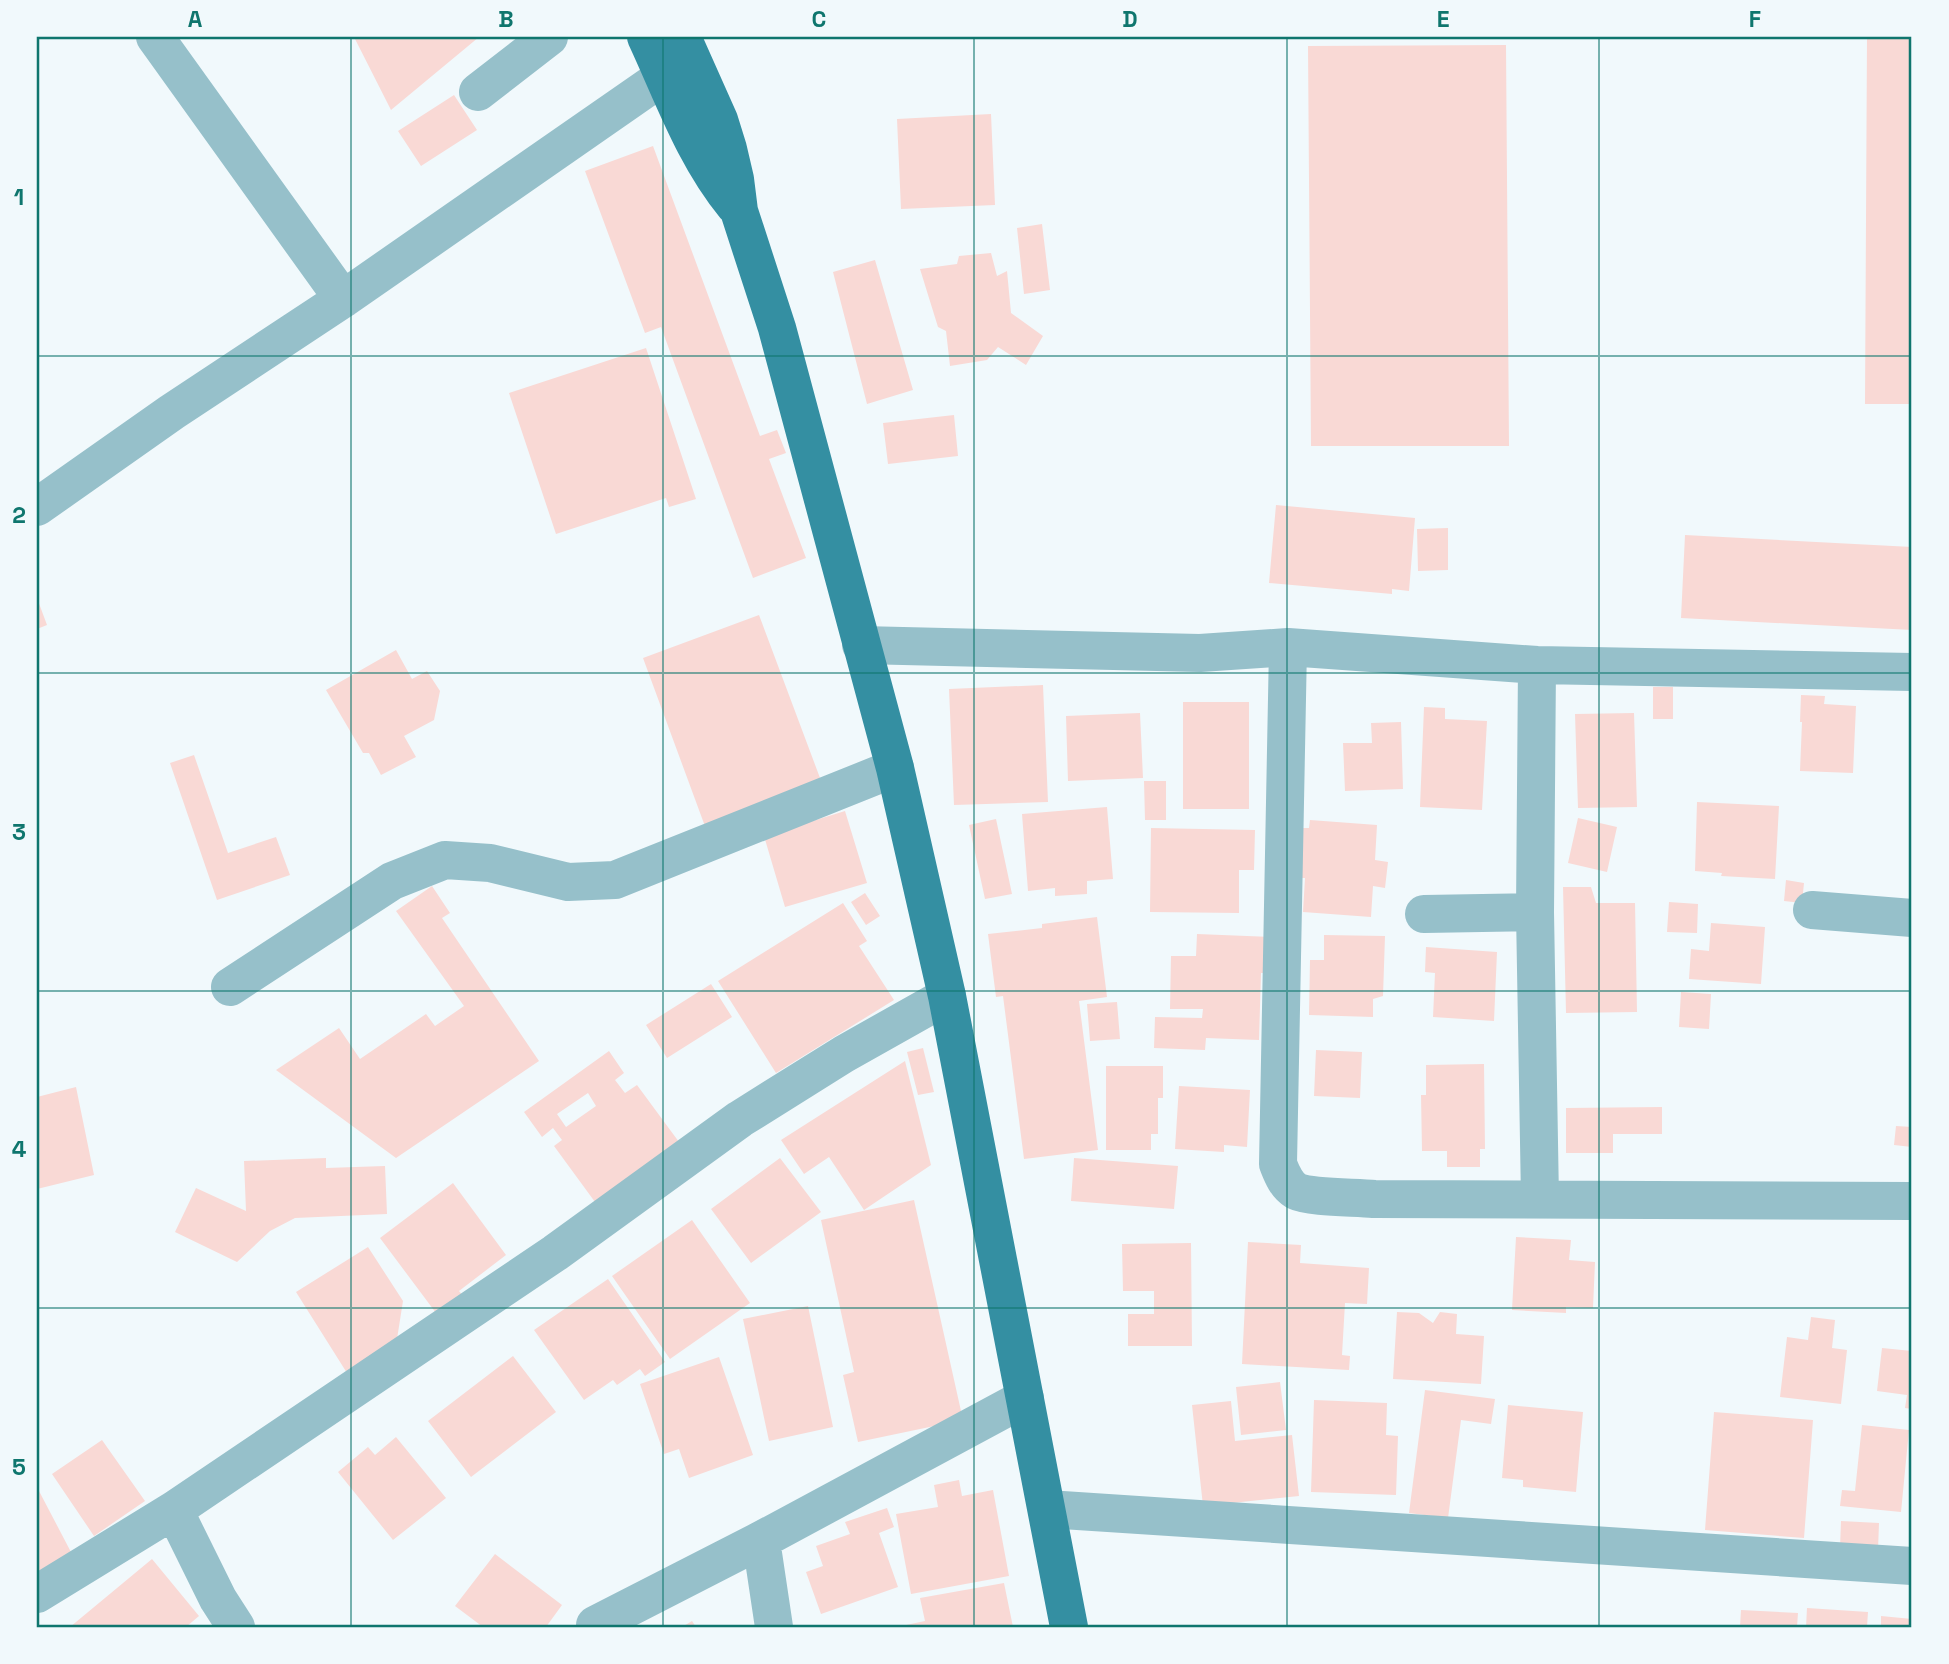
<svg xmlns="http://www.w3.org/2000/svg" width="1949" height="1664" font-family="'Space Grotesk',sans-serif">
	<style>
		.building { fill: #f9d9d5; fill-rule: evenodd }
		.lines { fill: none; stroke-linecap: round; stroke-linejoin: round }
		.minor { stroke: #96c0ca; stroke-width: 38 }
		.major { stroke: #348fa2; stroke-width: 38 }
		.grid { fill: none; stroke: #0f766e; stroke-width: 2; stroke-opacity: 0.55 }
		.neatline { fill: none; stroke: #0f766e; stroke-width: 2.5 }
		.grid-label { font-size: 23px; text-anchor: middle; font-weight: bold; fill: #0f766e }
	</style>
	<rect width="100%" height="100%" fill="#f1f9fc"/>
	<!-- building -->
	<path class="building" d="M354,37h125l-88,73z
		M1867,37h45v367h-47z
		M1506,45l3,401h-198l-3,-400z
		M454,95l23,35 -56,36 -23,-35z
		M991,114l4,91 -94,4 -4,-90z
		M653,146l107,290 17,-6 9,23 -17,6 37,99 -53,20 -92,-251 -16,6 -60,-162z
		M1042,224l8,66 -26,4 -7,-66z
		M991,253l6,23 10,-5 4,42 32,23 -17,29 -28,-18 -11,13 -37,6 -4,-35 -8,-4 -18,-58 37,-5 2,-8z
		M875,260l38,130 -46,14 -34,-132z
		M646,348l50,151 -27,8 -3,-9 -110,36 -47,-141z
		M954,415l4,41 -70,8 -5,-41z
		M1276,505l139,13 -6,73 -17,-2v5l-123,-11z
		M1448,528v42l-30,1 -1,-42z
		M1685,535l227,12v83l-231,-12z
		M37,598l10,27 -10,4z
		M759,615l64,171 -117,43 -63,-171z
		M396,650l16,29 15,-8 13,20 -6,29 -30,16 12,21 -35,18 -12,-22h-6l-37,-63z
		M1043,685l5,117 -94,3 -5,-116z
		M1653,687h20v32h-20z
		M1801,695l24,1 -1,8 32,2 -3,67 -53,-2 2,-49h-2z
		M1183,702h66v107h-66z
		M1424,707l21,1v11l42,2 -5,89 -62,-3z
		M1140,713l3,65 -75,3 -2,-65z
		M1634,713l3,94 -59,1 -3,-94z
		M1401,722l2,67 -58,2 -2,-48h29l-1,-20z
		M194,755l34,98 48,-16 14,38 -73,25 -47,-137z
		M1144,781h22v39h-21z
		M1697,802l82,4 -4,73 -54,-3 1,-3 -27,-2z
		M1107,807l6,72 -26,2v13l-32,2v-8l-27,3 -6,-77z
		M845,811l22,72 -82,24 -21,-71z
		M1578,818l39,9 -10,45 -39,-9z
		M996,819l16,75 -27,5 -16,-74z
		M1310,820l67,5 -2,35 13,2 -3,26 -12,-2 -2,31 -68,-5 2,-34h-8l5,-50h7z
		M1151,828l104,2 -1,40h-15v43l-89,-1z
		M1786,880l18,3 -2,20 -18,-2z
		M432,886l18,27 -8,5 97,143 -143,97 -120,-88 63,-42 21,31 66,-45 9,12 29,-20 -68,-95z
		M1563,887h28l5,16h39l2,109 -71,1z
		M865,893l15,23 -14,9 -15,-23z
		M1669,902l29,2 -1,29 -30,-1z
		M843,903l24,38 -8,5 35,54 -118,73 -58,-92z
		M1097,917l10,80 -28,4 19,149 -74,9 -21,-163 -7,1 -8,-63 54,-6v-4z
		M1711,923l54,4 -4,57 -72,-5 2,-30 18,2z
		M1197,934l75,3 -1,36h-10l-2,67 -53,-2 -1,12 -51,-2 1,-31 47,1 1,-9h-33l1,-53h25z
		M1324,935l61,1 -2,60 -10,3v18l-64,-2 1,-55h14z
		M1426,947l71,5 -3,69 -61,-4 2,-44 -10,-1z
		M711,984l21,33 -65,41 -21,-33z
		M1681,992l30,2 -2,35 -30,-2z
		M1117,1002l3,37 -30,2 -3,-37z
		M923,1048l11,44 -16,3 -11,-43z
		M1316,1050l46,2 -2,46 -46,-2z
		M609,1051l15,22 -9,7 10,13 12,-8 42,57 -84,60 -41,-56 8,-6 -9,-12 -11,9 -18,-25zM588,1093l8,13 -30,21 -9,-13z
		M905,1061l26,104 -67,45 -35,-53 -25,17 -23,-34z
		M1484,1064l1,85h-5v18h-33v-16h-25l-1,-56h5v-30z
		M1106,1066h57v32h-5v36h-7v16h-45z
		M1179,1086l71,4 -3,57 -23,-2v7l-49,-3z
		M76,1087l18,88 -57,14v-92z
		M1662,1107v27h-49v19h-47v-45z
		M1896,1126l16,1v20l-18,-2z
		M326,1158v10l59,-2 2,48 -92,4 -25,13 -33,31 -62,-30 21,-44 50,23 -2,-50z
		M780,1158l41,54 -70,51 -40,-54z
		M1074,1158l104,8 -4,43 -103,-8z
		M453,1183l53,72 -47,36 9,11 -26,19 -62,-83z
		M914,1200l49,220 -105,22 -15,-67 11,-3 -33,-152z
		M692,1220l58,83 -80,56 -58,-83z
		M1516,1237l55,3 -2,20 26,2 -2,46 -27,-1v6l-54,-3z
		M1248,1242l53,3 -1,18 69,5 -2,36 -22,-1 -3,52 8,1 -1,14 -107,-6z
		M1191,1243l1,103h-64v-32h26v-23h-31l-1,-47z
		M368,1247l35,54 -6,38 -50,34 -51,-81z
		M608,1279l57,83 -20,14 -5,-7 -23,16 -4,-5 -29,20 -50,-70z
		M808,1306l25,121 -64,14 -26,-122z
		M1397,1312l22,1 14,10 7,-11 17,2 -1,20 28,2 -3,48 -88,-5z
		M1811,1317l24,3 -3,28 15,2 -6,54 -61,-7 7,-60 21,3z
		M1882,1348l30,3v58l-7,-1 2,-13 -30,-4z
		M513,1356l43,56 -85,65 -43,-56z
		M719,1357l34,98 -64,23 -10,-29 -15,5 -24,-70z
		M1280,1382l6,48 -45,5 -5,-48z
		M1425,1390l70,9 -4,25 -30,-4 -13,98 -39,-5z
		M1314,1400l73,3 -1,32 12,1 -2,59 -85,-3z
		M1231,1401l4,40 57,-6 7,61 -96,10 -11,-101z
		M1508,1405l75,7 -7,80 -53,-5v-7l-21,-2z
		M1714,1412l99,8 -9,118 -99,-8z
		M1862,1425l47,5 -8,82 -61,-6 2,-16 13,1z
		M396,1437l50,61 -53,42 -55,-68 30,-25 7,8z
		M102,1440l43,61 -51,35 -42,-62z
		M959,1480l3,16 31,-6 16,86 -98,18 -15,-80 42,-7 -4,-22z
		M39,1491l33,63 -35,18v-80z
		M887,1508l7,19 -15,6 19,54 -77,27 -15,-42 17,-6 -7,-20 34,-12 -5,-12z
		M1841,1521l38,2 -1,27 -38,-2z
		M495,1554l67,51 -16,22h-63l-28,-21z
		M152,1559l47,57 -13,11h-116z
		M1004,1583l9,44h-107v-2l19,-4 -5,-23z
		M1807,1608l61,4 -1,15h-61z
		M1741,1610l57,3 -1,14h-57z
		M1881,1616l31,3v8h-31z
		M692,1621l4,6h-14z"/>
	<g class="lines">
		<!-- minor -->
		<path class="minor" d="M155,37l188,262
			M478,92l71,-55
			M37,507l135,-95 171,-113 321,-223
			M861,645l339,8 88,-6 249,18 375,7
			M1288,647l-10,517c4,10 8,21 18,27 14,7 60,6 78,8l538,2
			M1537,665l-2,247 5,287
			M1812,910l100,8
			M1424,914l111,-2
			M230,987l162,-106 53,-21 45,3 78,19 47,-2 280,-112
			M1047,1509l865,57
			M174,1510l44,89 18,28
			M761,1540l13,87
			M37,1594l137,-84 381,-257 185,-134 104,-65 103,-58
			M595,1625l166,-85 264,-142"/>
		<!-- major -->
		<path class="major" d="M646,37c27,58 48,119 89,169
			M682,37l37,83 9,29 7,30 4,32 38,117 118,440 52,228 122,631"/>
	</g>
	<!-- grid -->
	<path class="grid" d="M351,37v1590M663,37v1590M974,37v1590M1287,37v1590M1599,37v1590M37,356h1875M37,673h1875M37,991h1875M37,1308h1875"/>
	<!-- border -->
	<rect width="1949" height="1664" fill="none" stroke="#f1f9fc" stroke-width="77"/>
	<rect x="38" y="38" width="1872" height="1588" class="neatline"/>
	<g class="grid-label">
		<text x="195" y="27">A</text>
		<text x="506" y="27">B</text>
		<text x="819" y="27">C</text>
		<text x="1130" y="27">D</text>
		<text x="1443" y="27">E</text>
		<text x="1755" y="27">F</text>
		<text x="19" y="205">1</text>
		<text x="19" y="523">2</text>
		<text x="19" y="840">3</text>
		<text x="19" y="1157">4</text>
		<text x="19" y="1475">5</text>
	</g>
</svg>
